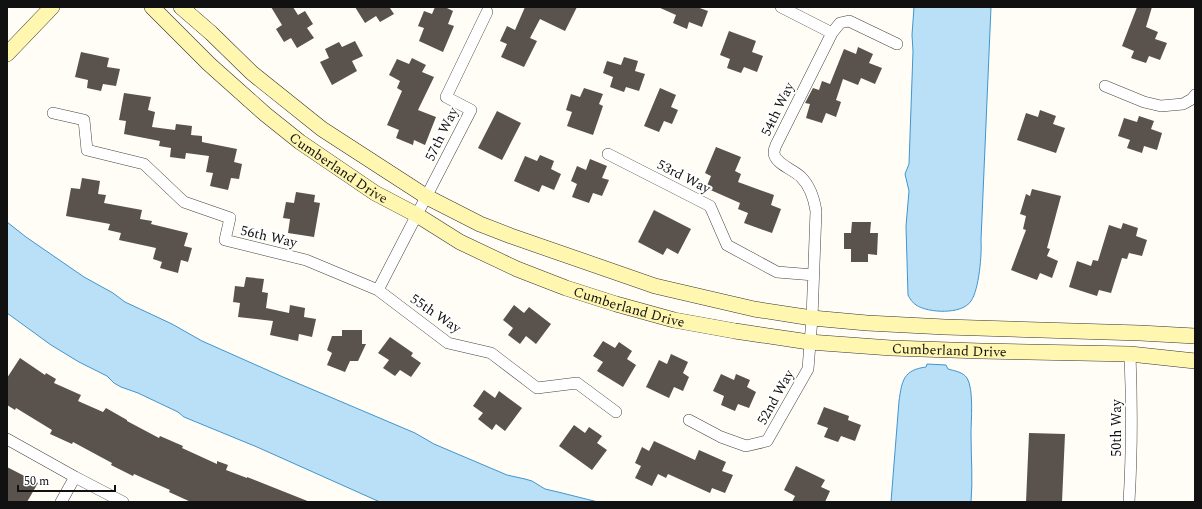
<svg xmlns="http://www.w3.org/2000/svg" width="1202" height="509" font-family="Spectral,serif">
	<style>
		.water { fill: #b9e0f7; stroke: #3f96cf }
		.building { fill: #5a524d }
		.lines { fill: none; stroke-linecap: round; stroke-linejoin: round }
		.street-casing { stroke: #444; stroke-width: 12 }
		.secondary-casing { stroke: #333; stroke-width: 16 }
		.street { stroke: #fff; stroke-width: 11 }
		.secondary { stroke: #fff6b0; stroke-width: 15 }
		.labels { text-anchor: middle; stroke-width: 4; stroke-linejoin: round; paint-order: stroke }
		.street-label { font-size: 14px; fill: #111; stroke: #fff }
	</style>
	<rect width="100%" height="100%" fill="#fffdf5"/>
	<!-- water -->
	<path class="water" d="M914,7h77l-10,233c1,14 -2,50 -10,61 -9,14 -43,12 -55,4 -4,-3 -6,-6 -8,-10l-2,-69 3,-35 -4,-17 4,-10 4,-113 -1,-16z
		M7,222l19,15 58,40 29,16 12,9 47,22 30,17 81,36 132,56 19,11 73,31 18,4 7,2 13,8 13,3 40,10h-218l-123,-55 -73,-30 -6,-5 -40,-19 -17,-6 -7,-4 -7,-7 -28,-14 -28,-17 -44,-32z
		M927,364l19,1 2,4c7,2 15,3 19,9 7,11 4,43 4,56 0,23 2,45 0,68h-80l8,-101c3,-20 4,-31 27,-34z"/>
	<!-- building -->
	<path class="building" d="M271,7h22l5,8 7,-4 8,13 -6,4 7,10 -17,10 -6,-10 -7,4 -8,-13 6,-4z
		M355,7h37l-2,1 4,6 -14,8 -4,-6 -11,7z
		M435,7h10l8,4 -5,13 6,2 -11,26 -24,-11 5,-13 -6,-2 6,-15 8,3z
		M525,7h52l-12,24 -25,-12 -10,19 7,3 -13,26 -23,-10 6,-13 -7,-3 7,-15 8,4z
		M658,7h39l11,4 -6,16 -13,-5 -2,7 -14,-6 3,-8z
		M1137,7h15l-6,20 12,5 -3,7 12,4 -7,17 -11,-4 -3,7 -15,-5 3,-7 -12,-5z
		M729,31l27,10 -4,11 11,4 -6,16 -13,-5 -3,6 -14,-5 3,-9 -10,-4z
		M355,41l8,15 -11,5 5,10 -25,14 -12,-23 9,-4 -4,-9 14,-7 3,5z
		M858,47l15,7 -4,9 13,5 -7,16 -14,-6 -3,7 -15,-6 -7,21 5,2 -5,15 -10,-4 -4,10 -16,-5 4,-14 -5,-1 8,-15 6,2 3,-9 8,3 14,-35 12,5z
		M81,52l28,6 -2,9 13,2 -4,17 -13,-2 -2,7 -14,-3 1,-8 -13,-3z
		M624,57l14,4 -3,10 10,3 -6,17 -13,-4 -2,5 -14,-5 3,-10 -10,-4 4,-12 14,4z
		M412,58l14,7 -4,7 12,5 -16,33 18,7 -11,28 -11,-5 -1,5 -17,-7 3,-8 -12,-5 15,-34 -5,-3 3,-7 -11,-6 8,-16 12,5z
		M584,88l19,6 -4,10 4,2 -10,29 -26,-9 5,-14 -6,-2 5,-16 9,3z
		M660,88l16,7 -5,12 7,3 -6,14 -8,-3 -5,11 -15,-6z
		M124,93l27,4 -3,13 7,2 -3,15 23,3 1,-6 16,2 -1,9 11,1v6l35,7 -3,13 8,2 -3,15 -8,-1 -3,12 -18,-4 3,-13 -7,-1 3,-16 -23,-3 -1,6 -15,-2 1,-9 -12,-2 1,-5 -36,-7 2,-13 -7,-1z
		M1040,110l16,6 -3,8 12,4 -9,25 -39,-13 9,-27 12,4z
		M497,111l24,12 -19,37 -24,-12z
		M1139,116l15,5 -3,8 11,4 -5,17 -13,-4 -2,7 -15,-5 3,-8 -12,-4 6,-18 13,4z
		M716,147l25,10 -6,14 6,3 -3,8 36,13 -3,10 10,4 -9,24 -28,-10 4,-10 -10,-4 2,-6 -34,-15 5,-12 -6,-3z
		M540,155l14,6 -3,8 10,5 -7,16 -12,-5 -3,7 -25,-11 11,-25 12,5z
		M590,159l17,7 -5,12 7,2 -7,16 -9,-3 -4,10 -17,-6 5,-13 -6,-3 6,-15 9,4z
		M82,178l18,3 -2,13 8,1 -2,8 38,7 -2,9 12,2 -1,3 37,9 -4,13 8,2 -4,14 -7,-2 -3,13 -18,-5 2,-6 -9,-3 3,-11 -37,-8 2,-7 -13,-3 2,-6 -44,-8 5,-28 9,1z
		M1032,189l29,7 -14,52 3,1 -3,7 11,5 -6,17 -12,-5 -3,7 -26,-10 15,-40 -3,-1 3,-13 -6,-2 6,-20 4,2z
		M296,192l19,3 -1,7 6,1 -6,34 -26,-4 2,-14 -7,-1 3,-16 8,1z
		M654,210l37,19 -13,25 -11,-6 -4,7 -25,-13z
		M852,222h19l-1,11h8l-1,22 -9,-1v8h-17v-13h-7v-16h7z
		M1123,223l15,5 -2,8 11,4 -5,16 -13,-3 -2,6 -5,-1 -11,35 -12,-3 -2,6 -28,-9 8,-26 14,5 2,-6 5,1 11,-36 12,4z
		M246,277l18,2 -2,13 6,1 -2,15 23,5 1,-8 15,3 -1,9 12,2 -4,18 -13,-3 -1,7 -28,-6 3,-14 -35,-4 2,-14 -7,-1 2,-16 9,1z
		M514,305l10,8 5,-6 22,17 -15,20 -10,-8 -6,8 -12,-9 5,-7 -10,-8z
		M342,330h20v14h4l-8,17h-8l-5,11 -18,-7 5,-12 -5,-3 5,-14h10z
		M390,337l23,16 -2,3 10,7 -10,14 -11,-7 -5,6 -12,-8 6,-8 -11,-7z
		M603,341l12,7 4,-6 13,9 -5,8 9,6 -13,22 -26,-16 6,-9 -10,-6z
		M671,354l17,8 -5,11 6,4 -6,14 -9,-4 -5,11 -23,-11 13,-27 8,4z
		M20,358l25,17 1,-2 10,6 -2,4 27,12 -3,6 25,11 3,-4 21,12v1l32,17 1,-2 23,10 -1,2 35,16v-3l11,4 -2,5 21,8v-1l63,25h-119l-22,-10 1,-2 -36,-16 -1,2 -22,-11 1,-2 -39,-21 -1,2 -22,-10 2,-4 -36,-22 -1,2 -8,-5v-27z
		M721,374l13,6 2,-6 14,6 -3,7 9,5 -7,16 -11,-4 -3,7 -14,-6 3,-9 -11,-5z
		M484,390l11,8 4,-7 23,17 -17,23 -9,-7 -4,6 -14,-11 5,-6 -10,-7z
		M824,407l25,9 -1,4 13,5 -6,16 -14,-5 -3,6 -14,-5 4,-9 -11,-4z
		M574,425l11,8 4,-6 13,9 -5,7 10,7 -15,20 -33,-24z
		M1029,433l36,1 -3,68h-36z
		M654,441l41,19 4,-10 27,12 -4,9 11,4 -8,18 -13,-5 -2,5 -42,-19 -2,4 -8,-4 -6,12 -17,-8 6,-12 -6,-3 7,-16 7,4z
		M796,466l29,14 -4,7 9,4 -5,11h-33l3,-6 -11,-6z
		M7,467l31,16 -11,19h-20z"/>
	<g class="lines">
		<defs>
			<path id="street" d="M781,7l51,26
				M1105,86l39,16 17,4 22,-2 9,-5 3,-4
				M53,113l31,7 3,30 57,14 40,38 46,16 -5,22 81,20 72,30 70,53 43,10 46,35 40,-5 39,29
				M608,154l102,52 17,39 50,27 37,3
				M378,290l93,-180 -25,-13 41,-85
				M689,420l32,17 25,9 21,-5 41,-72 4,-51 4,-107c-2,-13 -6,-25 -15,-34 -8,-8 -24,-12 -27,-23 0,-2 1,-7 2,-9l56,-112 8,-10 9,-2 48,23
				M7,439l68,38 48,25
				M61,502l14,-25
				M1129,502c3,-49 3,-98 1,-148"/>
			<g id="secondary">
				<path id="s1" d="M152,7l57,57 56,50 35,28 75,51 42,22 43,27 57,27 49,19 50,16 58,16 61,11 74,11 82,6 90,3 149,3 65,7"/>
				<path d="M181,7l30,26 41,40 70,56 105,68 53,27 31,12 144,50 99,23 58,9 55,5 78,4 195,6 55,3"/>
				<path d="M7,54l45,-47"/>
			</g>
		</defs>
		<!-- street casing -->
		<use href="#street" class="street-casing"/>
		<!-- secondary casing -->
		<use href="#secondary" class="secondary-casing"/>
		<!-- street -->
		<use href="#street" class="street"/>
		<!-- secondary -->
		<use href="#secondary" class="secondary"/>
	</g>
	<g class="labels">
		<!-- street labels -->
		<g class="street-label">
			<text transform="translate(777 109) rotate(-64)" y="5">54th Way</text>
			<text transform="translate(441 134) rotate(-64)" y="5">57th Way</text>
			<text dy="5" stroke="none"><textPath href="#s1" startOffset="247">Cumberland Drive</textPath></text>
			<text transform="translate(684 176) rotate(27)" y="5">53rd Way</text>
			<text transform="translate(269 236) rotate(13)" y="5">56th Way</text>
			<text dy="5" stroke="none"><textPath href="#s1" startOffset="571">Cumberland Drive</textPath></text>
			<text transform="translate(436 313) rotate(34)" y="5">55th Way</text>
			<text dy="5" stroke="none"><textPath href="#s1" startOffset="895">Cumberland Drive</textPath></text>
			<text transform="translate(775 397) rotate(-61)" y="5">52nd Way</text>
			<text transform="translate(1116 428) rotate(-90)" y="5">50th Way</text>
		</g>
	</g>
	<!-- border -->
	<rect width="1202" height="509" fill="none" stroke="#111111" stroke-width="16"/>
	<!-- scale -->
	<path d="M18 485v6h97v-6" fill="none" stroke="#111111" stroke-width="2"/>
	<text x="24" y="485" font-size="12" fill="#111111" stroke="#ffffff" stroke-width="3" paint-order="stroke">50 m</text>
</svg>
